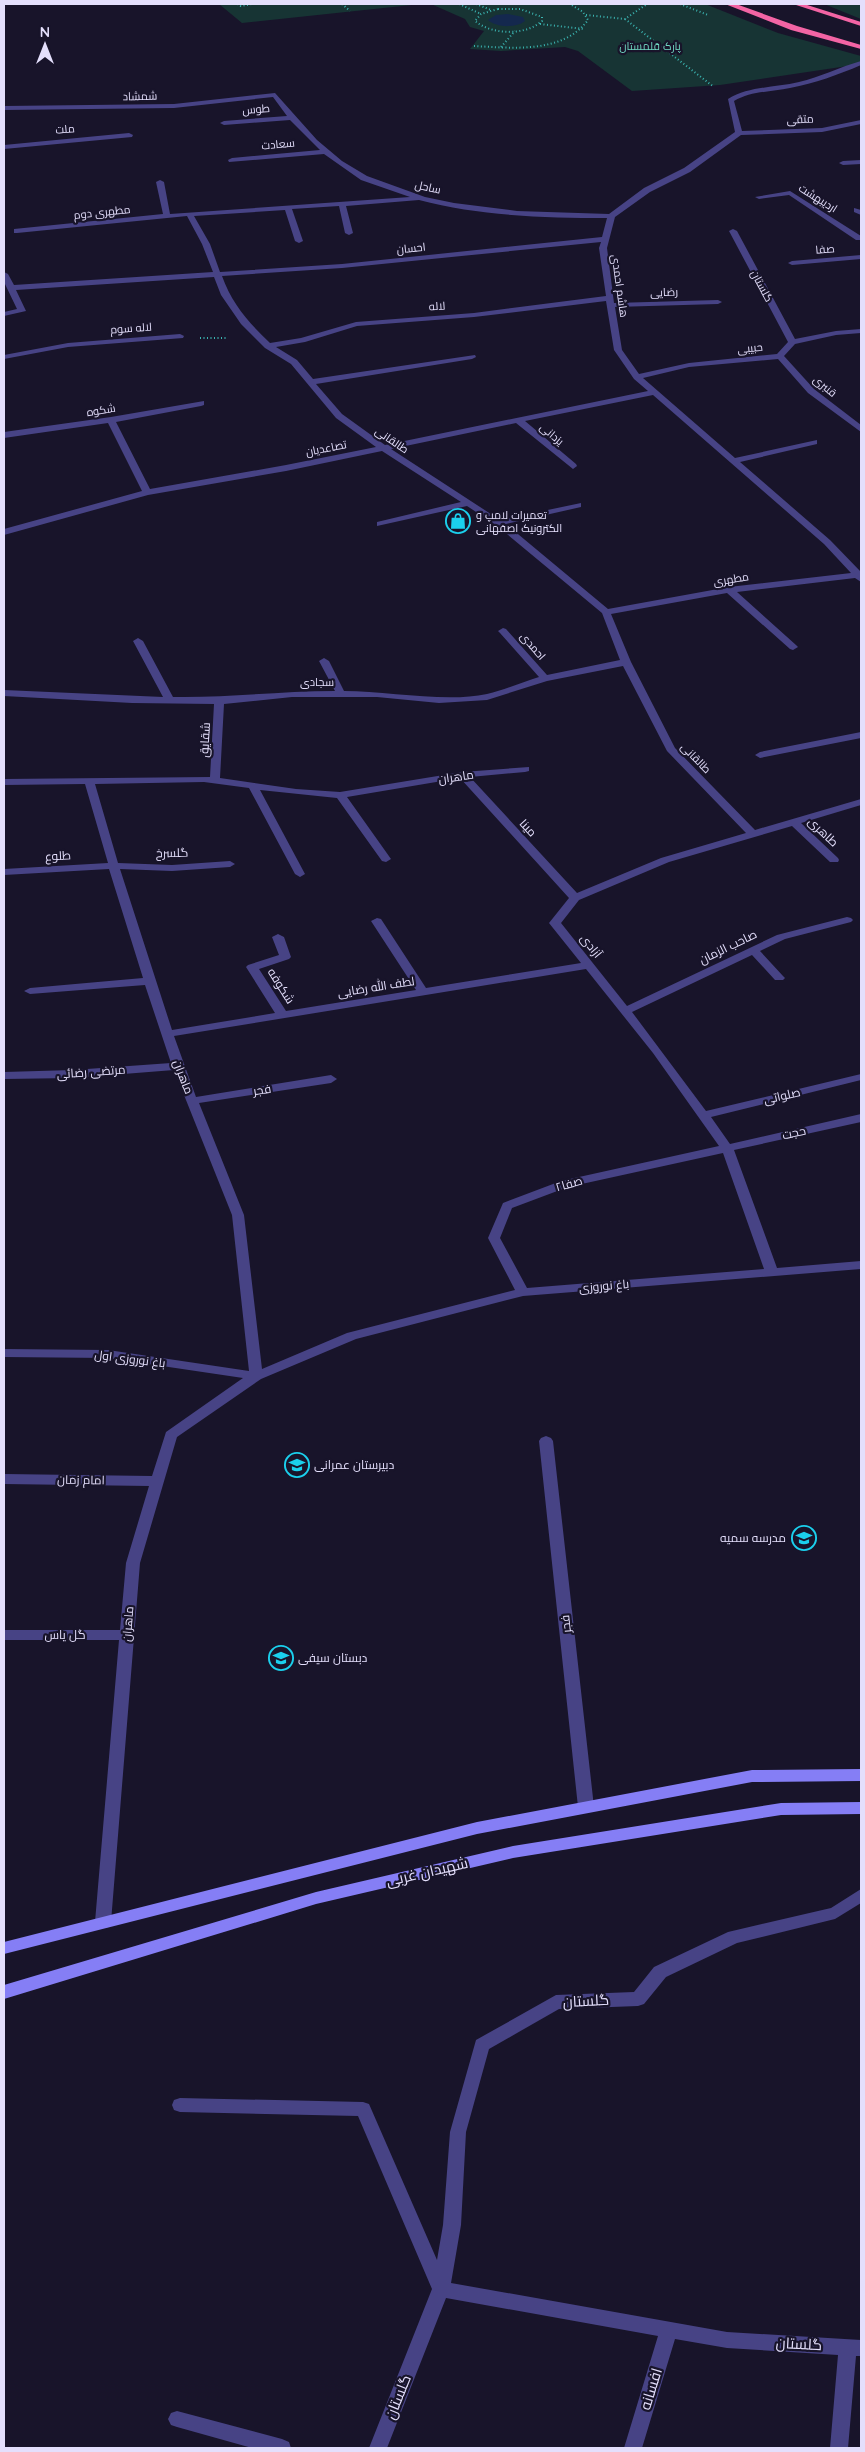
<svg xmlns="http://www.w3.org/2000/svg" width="865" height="2452" font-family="Quicksand,Cairo,sans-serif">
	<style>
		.green { fill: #173434 }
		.water { fill: #14284e }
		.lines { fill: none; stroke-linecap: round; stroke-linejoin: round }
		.path { stroke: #3bb4b1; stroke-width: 2; stroke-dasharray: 1 2.5; stroke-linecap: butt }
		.street { fill: #474385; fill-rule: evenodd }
		.secondary { fill: #857ef5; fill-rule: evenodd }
		.highway { fill: #f364a4; fill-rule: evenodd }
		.labels { text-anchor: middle; stroke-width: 4.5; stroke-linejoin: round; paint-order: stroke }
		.far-park-label { font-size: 11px; fill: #70d8c2; stroke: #18142a }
		.far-street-label { font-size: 11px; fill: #e4dffc; stroke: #18142a }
		.far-poi-label { font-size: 11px; fill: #e4dffc; stroke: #18142a; text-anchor: start }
		.street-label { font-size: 12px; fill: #e4dffc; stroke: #18142a }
		.poi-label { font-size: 12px; fill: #e4dffc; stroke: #18142a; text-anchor: start }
		.near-street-label { font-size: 15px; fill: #e4dffc; stroke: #18142a }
	</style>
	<rect width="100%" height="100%" fill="#18142a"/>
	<!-- green -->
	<path class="green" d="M219,4h202l-179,19z
		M431,4h274l73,29 83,23v8l-141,21 -88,6 -54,-40 -13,-4 -64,4 -31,-2 14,-18 -14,-4 -5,-8z
		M824,4h37v15z"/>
	<!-- water -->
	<path class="water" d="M508,14l15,3 2,4c-9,7 -28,7 -37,-1l8,-5z"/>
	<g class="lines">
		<!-- path -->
		<path class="path" d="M237,4l4,2 11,-2
			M342,4l8,7
			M459,4l22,10
			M476,4l15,6
			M680,4l28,11
			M498,9h22l22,8v4c-17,15 -50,14 -67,0l6,-7z
			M586,15l39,4 22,-15
			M625,19l89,68
			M540,24l44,5
			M474,46c38,2 89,8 114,-26l-5,-8 -13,-8
			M501,47l14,-16
			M200,338h26"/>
		<!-- street -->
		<path class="street" d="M861,61v4c-23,10 -46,18 -71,23 -19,4 -39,3 -56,13l8,30 80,-3 39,-8v4l-39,8 -81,3 -51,37 -40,20 -35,25 -8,31 7,55 104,-3 4,2 -4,2 -103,3 7,43 17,24 50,-11 88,-9 11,-12 -59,-111 4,-2 4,2 58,108 41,-8 25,-2v4l-25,2 -41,9 -11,12 30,33 47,36v7l-53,-39 -30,-34 -89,8 -46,11 92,80 82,-18v4l-77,18 90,78 31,32v10l-6,-4 -118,14 59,53 2,2 -5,3 -3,-1 -63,-56 -116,21 20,48 44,86 80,82 106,-31v6l-60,18 37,35 1,2 -1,2h-8l-38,-36 -123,36 -90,38 -18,23 66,83 150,-71 70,-18 4,1 2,2 -2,2 -66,17 -25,12 23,25 2,2 -2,2h-8l-23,-25 -120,57 74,99 155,-37v6l-150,37 19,27 131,-30v8l-127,28 43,118 84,-7v8l-338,27 -167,43 -95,40 -84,58 -37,126 -29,359 -2,5 -6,1 -6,-1 -2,-5 24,-282h-115v-10h116l6,-67 23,-77 -145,-2v-10l148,2 14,-44 77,-54 -135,-20 -104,-1v-8l104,1 141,21 -17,-156 -58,-145 -101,8 -69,1v-7l69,-2 98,-7 -26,-78 -115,9 -6,-3 6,-3 113,-10 -34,-109 -105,6v-6l104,-6 -23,-79 -81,1v-6l206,-2 4,-73 -82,-1 -128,-7v-6l159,7 -30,-56 5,-3 5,3 30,56c54,1 107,-6 162,-6l-16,-30 5,-3 5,3 15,30c44,0 102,12 143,3 18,-4 35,-12 52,-17l-39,-44 -2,-2 5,-3 3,1 41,46 73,-15 -18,-47 -106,-88 -29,-19 -90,20v-4l84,-20 -79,-51 -96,20 -138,24 -144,40v-6l138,-38 -34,-68 -104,15v-6l107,-15 93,-16v4l-3,1 -85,16 34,67 136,-24 90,-18 -40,-29 -45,-54 -26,-16 -24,-24 -20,-29 -7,-18 -198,13 10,21 -22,5v-4l13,-3 -13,-27v-10l4,2 6,11 199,-13 -11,-28 -15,-28 -170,17h-3v-4l149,-15 -7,-32 4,-2 4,2 6,32 240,-17 -49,-17 -37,-26 -95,8 -1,-2 4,-2 88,-8 -30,-30 -66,5 -4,-2 4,-2 63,-5 -14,-19 -99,11 -170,2v-4l170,-2 101,-11 42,47 25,21 25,15 58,21 29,6 63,8 92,3 35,-26 40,-20 51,-36 -7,-33c21,-13 46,-11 71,-17 21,-5 41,-15 62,-21zM419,200c61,16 125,18 188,18l-5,19 -260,27 -122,8 -10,-28 -16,-28 91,-6 10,31 4,2 4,-2 -11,-32 47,-3 6,27 4,2 4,-2 -7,-27zM601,242l-2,6 7,48 -132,17 -118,9 -55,16 -31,5c-21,-20 -38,-39 -48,-67l120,-8zM606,301l8,49 20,29 14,12 -263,54 -43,-31 -26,-30 156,-25 4,-2 -1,-2 -162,24 -16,-19 -21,-13 29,-5 52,-16 117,-9zM653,395l171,149 27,29 -122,14 -121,22 -102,-85 75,-17v-4l-81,17 -109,-71 125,-26 57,46 4,-3 -1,-2 -51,-43zM623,666l44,85 79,82 -85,25 -84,35 -107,-116 55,-5 4,-1v-4l-67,5 -122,20 -44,-3 -76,-11 4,-74 68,-7h85l62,6 48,-3 60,-19zM460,778l109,120 -20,25 32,40 -155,25 -45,-69 -4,-1 -6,3 45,69 -130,21 -27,-42 30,-10 2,-2 -7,-20 -6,-3 -6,3 7,18 -31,10 -2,2 29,46 -103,17 -52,-161 52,2 58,-4 5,-3 -5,-3 -58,4 -54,-2 -23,-79 109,-2 45,6 46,86 5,3 5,-3 -45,-84 77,8 45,63 4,1 5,-3 -44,-62zM586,969l67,84 66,93 -158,35 -58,22 -15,35 27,52 -168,43 -85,36 -18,-154 -45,-112 132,-20 6,-4 -6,-4 -135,22 -22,-61zM723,1153l41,116 -237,19 -27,-50 12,-30 56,-21z
			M129,133l4,2 -1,2 -128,12v-4z
			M861,160v4l-18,1 -4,-2 4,-2z
			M790,191l71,45v4h-5l-67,-45 -30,4 -4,-2z
			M854,208l7,2v5l-7,-3z
			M861,255v4l-69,6 -4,-2 4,-2z
			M180,334l4,2 -1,2 -115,9 -64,12v-4l64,-12z
			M861,732v6l-101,20 -5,-3 5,-3z
			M546,1436l5,2 2,3 41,366 -3,4 -5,2 -5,-2 -3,-4 -39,-366 2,-3z
			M861,1889v14l-26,16 -98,24 -71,34 -22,27 -6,2 -79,3 -70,40 -23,83 -5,93 -10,58 276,49 134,8v16h-5l-8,92h-18l8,-93 -111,-7 -52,-9 -33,109h-18l34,-112 -212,-38 -59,150h-18l63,-159 -74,-173 -178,-4 -6,-2 -2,-5 2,-5 6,-2 183,4 6,2 68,156 6,-35 7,-93 26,-92 80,-45 78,-3 20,-25 74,-35 103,-24z
			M177,2411l105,28 7,3 2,6h-39l-75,-21 -6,-2 -3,-6 3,-6z"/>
		<!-- secondary -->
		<path class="secondary" d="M861,1769v12l-109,1 -275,52 -473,120v-12l473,-120 275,-52z
			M861,1802v12l-80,1 -268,43 -197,46 -312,95v-14l312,-93 197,-46 268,-43z"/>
		<!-- highway -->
		<path class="highway" d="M725,4h11l61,22 64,19v4l-70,-19z
			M793,4h11l57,18v4z"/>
	</g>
	<!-- icons -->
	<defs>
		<symbol id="shop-ring" viewBox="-11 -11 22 22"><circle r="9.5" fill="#18142a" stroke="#1bd0ed" stroke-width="1.5"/><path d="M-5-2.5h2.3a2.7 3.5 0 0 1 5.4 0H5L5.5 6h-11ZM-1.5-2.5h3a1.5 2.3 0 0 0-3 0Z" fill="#1bd0ed"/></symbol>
		<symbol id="school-ring" viewBox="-11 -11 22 22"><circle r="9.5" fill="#18142a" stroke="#1bd0ed" stroke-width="1.5"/><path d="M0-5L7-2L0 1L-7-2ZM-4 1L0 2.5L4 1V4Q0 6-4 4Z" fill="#1bd0ed"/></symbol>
	</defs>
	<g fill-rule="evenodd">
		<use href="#shop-ring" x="444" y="507" width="28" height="28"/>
		<use href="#school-ring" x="283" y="1451" width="28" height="28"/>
		<use href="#school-ring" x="790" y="1524" width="28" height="28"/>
		<use href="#school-ring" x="267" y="1644" width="28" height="28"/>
	</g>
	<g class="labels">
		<!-- far-park labels -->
		<g class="far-park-label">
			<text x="650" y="50">پارک قلمستان</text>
		</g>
		<!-- far-street labels -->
		<g class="far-street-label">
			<text transform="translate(140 96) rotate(-1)" y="4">شمشاد</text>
			<text transform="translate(256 109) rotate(-4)" y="4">طوس</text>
			<text transform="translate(800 119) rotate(-3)" y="4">متقی</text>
			<text transform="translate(65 129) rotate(-5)" y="4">ملت</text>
			<text transform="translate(278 144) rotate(-5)" y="4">سعادت</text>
			<text transform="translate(428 187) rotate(13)" y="4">ساحل</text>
			<text transform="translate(818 198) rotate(32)" y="4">اردیبهشت</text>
			<text transform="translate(102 212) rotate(-6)" y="4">مطهری دوم</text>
			<text transform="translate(411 248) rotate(-6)" y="4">احسان</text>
			<text transform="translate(825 249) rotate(-5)" y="4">صفا</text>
			<text transform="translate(620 286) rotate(82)" y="4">هاشم احمدی</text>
			<text transform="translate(762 286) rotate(62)" y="4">گلستان</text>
			<text transform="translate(664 292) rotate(-2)" y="4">رضایی</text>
			<text transform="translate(437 306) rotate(-4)" y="4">لاله</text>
			<text transform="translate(131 328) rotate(-4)" y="4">لاله سوم</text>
			<text transform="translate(750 348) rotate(-6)" y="4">حبیبی</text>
			<text transform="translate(825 386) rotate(39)" y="4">قنبری</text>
			<text transform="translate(101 410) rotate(-9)" y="4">شکوه</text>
			<text transform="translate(552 434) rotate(40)" y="4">یزدانی</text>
			<text transform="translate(392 440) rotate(34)" y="4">طالقانی</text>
			<text transform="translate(326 448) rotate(-11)" y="4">تصاعدیان</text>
			<text transform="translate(731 579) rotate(-9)" y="4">مطهری</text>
			<text transform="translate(533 646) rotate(49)" y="4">احمدی</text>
			<text x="317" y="686">سجادی</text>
			<text transform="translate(696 758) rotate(45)" y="4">طالقانی</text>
		</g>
		<!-- far-poi labels -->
		<g class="far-poi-label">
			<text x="476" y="519">تعمیرات لامپ و<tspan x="476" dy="13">الکترونیک اصفهانی</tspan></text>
		</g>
		<!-- street labels -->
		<g class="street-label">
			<text transform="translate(205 740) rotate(-87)" y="4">شقایق</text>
			<text transform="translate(456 777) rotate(-8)" y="4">ماهران</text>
			<text transform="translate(528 828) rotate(47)" y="4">مینا</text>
			<text transform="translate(823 832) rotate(44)" y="4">طاهری</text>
			<text transform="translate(172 853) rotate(-1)" y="4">گلسرخ</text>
			<text transform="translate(58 856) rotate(-3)" y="4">طلوع</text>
			<text transform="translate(591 946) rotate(52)" y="4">آزادی</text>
			<text transform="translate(728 947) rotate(-26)" y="4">صاحب الزمان</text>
			<text transform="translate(281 986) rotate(58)" y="4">شکوفه</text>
			<text transform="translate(376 987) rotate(-9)" y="4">لطف الله رضایی</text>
			<text transform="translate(91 1072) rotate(-4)" y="4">مرتضی رضائی</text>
			<text transform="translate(183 1077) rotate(69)" y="4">ماهران</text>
			<text transform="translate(262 1090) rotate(-9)" y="4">فجر</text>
			<text transform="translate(782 1096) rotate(-13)" y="4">صلواتی</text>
			<text transform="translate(794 1133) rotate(-12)" y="4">حجت</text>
			<text transform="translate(569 1184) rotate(-16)" y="4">صفا۲</text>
			<text transform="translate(604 1286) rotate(-5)" y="4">باغ نوروزی</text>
			<text transform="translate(130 1359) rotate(7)" y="4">باغ نوروزی اول</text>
			<text transform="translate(81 1480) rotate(1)" y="4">امام زمان</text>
			<text transform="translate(128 1624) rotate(-85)" y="4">ماهران</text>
			<text transform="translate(566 1624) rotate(-96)" y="4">فجر</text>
			<text x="65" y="1639">گل یاس</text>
		</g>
		<!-- poi labels -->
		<g class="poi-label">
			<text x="314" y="1469">دبیرستان عمرانی</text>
			<text x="786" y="1542" text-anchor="end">مدرسه سمیه</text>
			<text x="298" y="1662">دبستان سیفی</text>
		</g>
		<!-- near-street labels -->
		<g class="near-street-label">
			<text transform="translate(427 1872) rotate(-13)" y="5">شهیدان غربی</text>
			<text transform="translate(586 2001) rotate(-3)" y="5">گلستان</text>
			<text transform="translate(799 2344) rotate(3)" y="5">گلستان</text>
			<text transform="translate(651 2389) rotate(-73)" y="5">افسانه</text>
			<text transform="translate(398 2397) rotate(-68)" y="5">گلستان</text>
		</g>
	</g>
	<!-- border -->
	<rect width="865" height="2452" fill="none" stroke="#e4dffc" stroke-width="10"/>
	<!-- north arrow -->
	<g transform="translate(45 45)" stroke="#18142a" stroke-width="4" paint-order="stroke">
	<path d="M0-4L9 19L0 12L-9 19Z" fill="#e4dffc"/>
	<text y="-8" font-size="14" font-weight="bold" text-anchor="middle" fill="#e4dffc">N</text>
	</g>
</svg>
